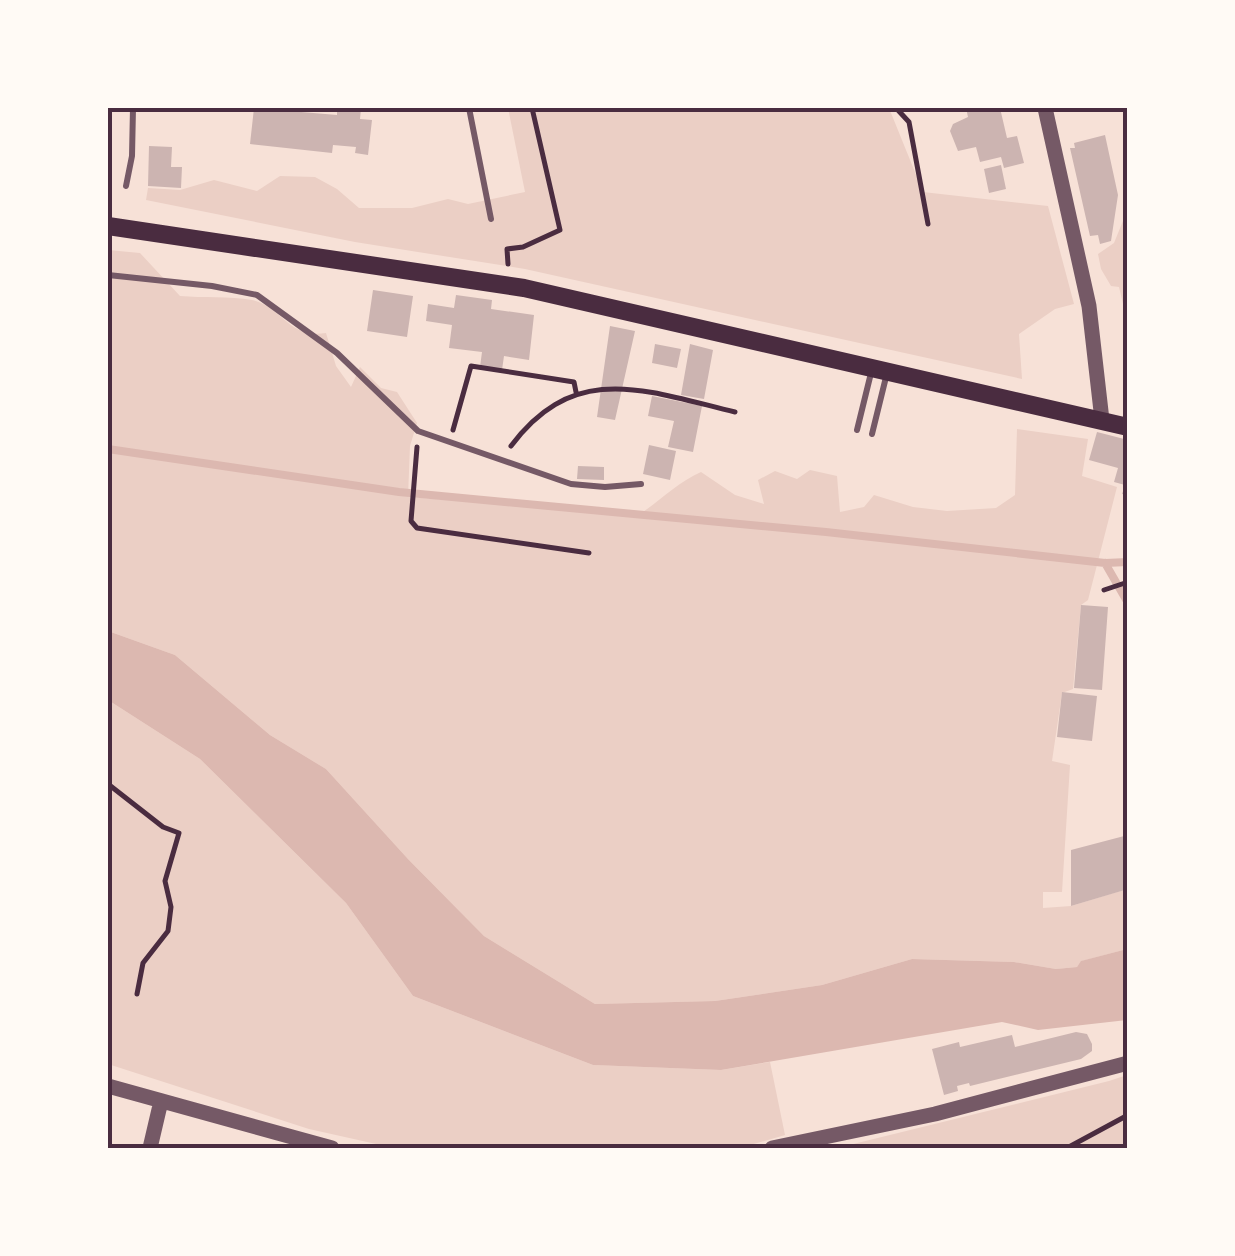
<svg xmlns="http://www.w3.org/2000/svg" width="1235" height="1256" font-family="'PT Sans',sans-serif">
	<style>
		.green { fill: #ebcfc5 }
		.water { fill: #dcb8b0 }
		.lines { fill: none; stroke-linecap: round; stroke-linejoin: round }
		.stream { stroke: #dcb8b0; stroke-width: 8 }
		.building { fill: #ccb4b1 }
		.path { stroke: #4a2c40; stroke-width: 5 }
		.service { stroke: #755966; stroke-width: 6 }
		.tertiary { stroke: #755966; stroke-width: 15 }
		.secondary { stroke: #4a2c40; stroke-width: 18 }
		.neatline { fill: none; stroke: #4a2c40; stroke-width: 4 }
	</style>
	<rect width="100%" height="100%" fill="#f7e1d7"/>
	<!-- green -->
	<path class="green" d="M508,108h381l34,84 125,14 26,98 -19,5 -36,25 3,45 -497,-110 -170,-27 -209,-42 2,-12 32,2 34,-10 43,11 23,-15 35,1 22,12 22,19h53l36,-9 20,5 57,-12z
		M1127,211v110l-8,-34 -8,-1 -10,-17 -3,-15 16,-11z
		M108,250l32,3 40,43c23,2 49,0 72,4 31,7 36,39 74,33l10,33 15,21 9,-20 21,21 16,4 20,31 -7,23 -2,51 232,17c21,-14 38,-32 61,-42l34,23 29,9 -6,-24 17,-9 22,8 13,-9 27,6 3,36 24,-5 10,-12 39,12 34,4 49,-3 19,-13 2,-66 71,10 -6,37 35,11 -29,113 -7,5 -8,84 -11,4 -10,68 18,4 -8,127h-19v16l28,-2 56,-17v60l-45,12 -5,6 -21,2 -42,-7 -102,-3 -90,26 -107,16 -120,3 -111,-68 -76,-77 -82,-90 -56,-34 -95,-80 -67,-24z
		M108,700l92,59 146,144 67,93 180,69 128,5 49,-8 15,73 -45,13h-346l-85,-19 -201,-65z
		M1127,1075v73h-290l272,-67z"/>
	<!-- water -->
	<path class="water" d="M108,631l67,24 95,80 56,34 82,90 76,77 111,68 120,-3 107,-16 90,-26 102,3 42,7 21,-2 4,-6 46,-12v71l-89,10 -36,-8 -281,48 -128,-5 -180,-69 -67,-93 -146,-144 -92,-59z"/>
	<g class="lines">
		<!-- stream -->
		<path class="stream" d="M108,449l291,43 427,40 279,31 23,-1
			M1105,563l23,40"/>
	</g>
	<!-- building -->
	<path class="building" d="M254,108l83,7v-7h24l-1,11 12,1 -4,35 -13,-2 1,-6 -23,-2 -1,8 -82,-9z
		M966,108h34l7,30 10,-2 7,27 -20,5 -3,-11 -21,5 -4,-15 -18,4 -8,-20 3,-7 15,-7z
		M1105,135l13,60 -7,46 -11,3 -2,-9 -8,1 -20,-88h5l-1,-5z
		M149,146l23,1 -1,20h11l-1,21 -33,-2z
		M1001,165l5,24 -17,4 -5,-24z
		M373,290l40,6 -6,41 -40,-6z
		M456,295l36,5 -1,9 43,6 -5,45 -25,-4 -2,14 -22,-3 2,-15 -33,-4 3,-23 -26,-4 2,-17 26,4z
		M610,326l25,5 -20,89 -18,-3z
		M655,344l26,5 -4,19 -25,-5z
		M690,344l23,6 -9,49 -23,-4z
		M652,396l50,10 -9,46 -25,-5 6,-26 -26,-5z
		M1097,432l31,8v55l-6,-1 3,-9 -11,-3 4,-14 -29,-8z
		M649,445l27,6 -6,29 -27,-6z
		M578,466l26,1v13l-27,-1z
		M1081,605l27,2 -6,83 -28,-2z
		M1062,692l35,4 -5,45 -35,-4z
		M1128,835v54l-57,17v-56z
		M1076,1032l11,2 5,10v7l-11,8 -111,27 -1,-3 -12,3 1,5 -14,4 -12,-46 27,-7 1,5 52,-12 3,12z"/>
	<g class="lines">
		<!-- path -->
		<path class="path" d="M896,108l13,14 19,102
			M508,264l-1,-15 16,-2 37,-17 -28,-122
			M453,430l18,-64 103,16 2,10
			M511,446c64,-86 136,-55 224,-34
			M417,447l-6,74 6,7 172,25
			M1104,590l24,-8
			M108,784l55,43 16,6 -14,48 6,26 -3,24 -25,32 -6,31
			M1067,1148l61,-33"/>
		<!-- service -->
		<path class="service" d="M469,108l22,111
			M126,186l6,-30 1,-48
			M108,275l104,11 45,9 80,58 81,78 153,53 34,3 36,-3
			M857,430l14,-57
			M872,434l15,-61"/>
		<!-- tertiary -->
		<path class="tertiary" d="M1045,108l44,198 13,114
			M108,1086l224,62
			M150,1148l11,-47
			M772,1148l163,-34 193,-51"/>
		<!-- secondary -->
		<path class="secondary" d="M108,226l416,62 604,139"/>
	</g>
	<!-- border -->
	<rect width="1235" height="1256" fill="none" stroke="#fffaf5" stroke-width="220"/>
	<rect x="110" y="110" width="1015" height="1036" class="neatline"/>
</svg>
